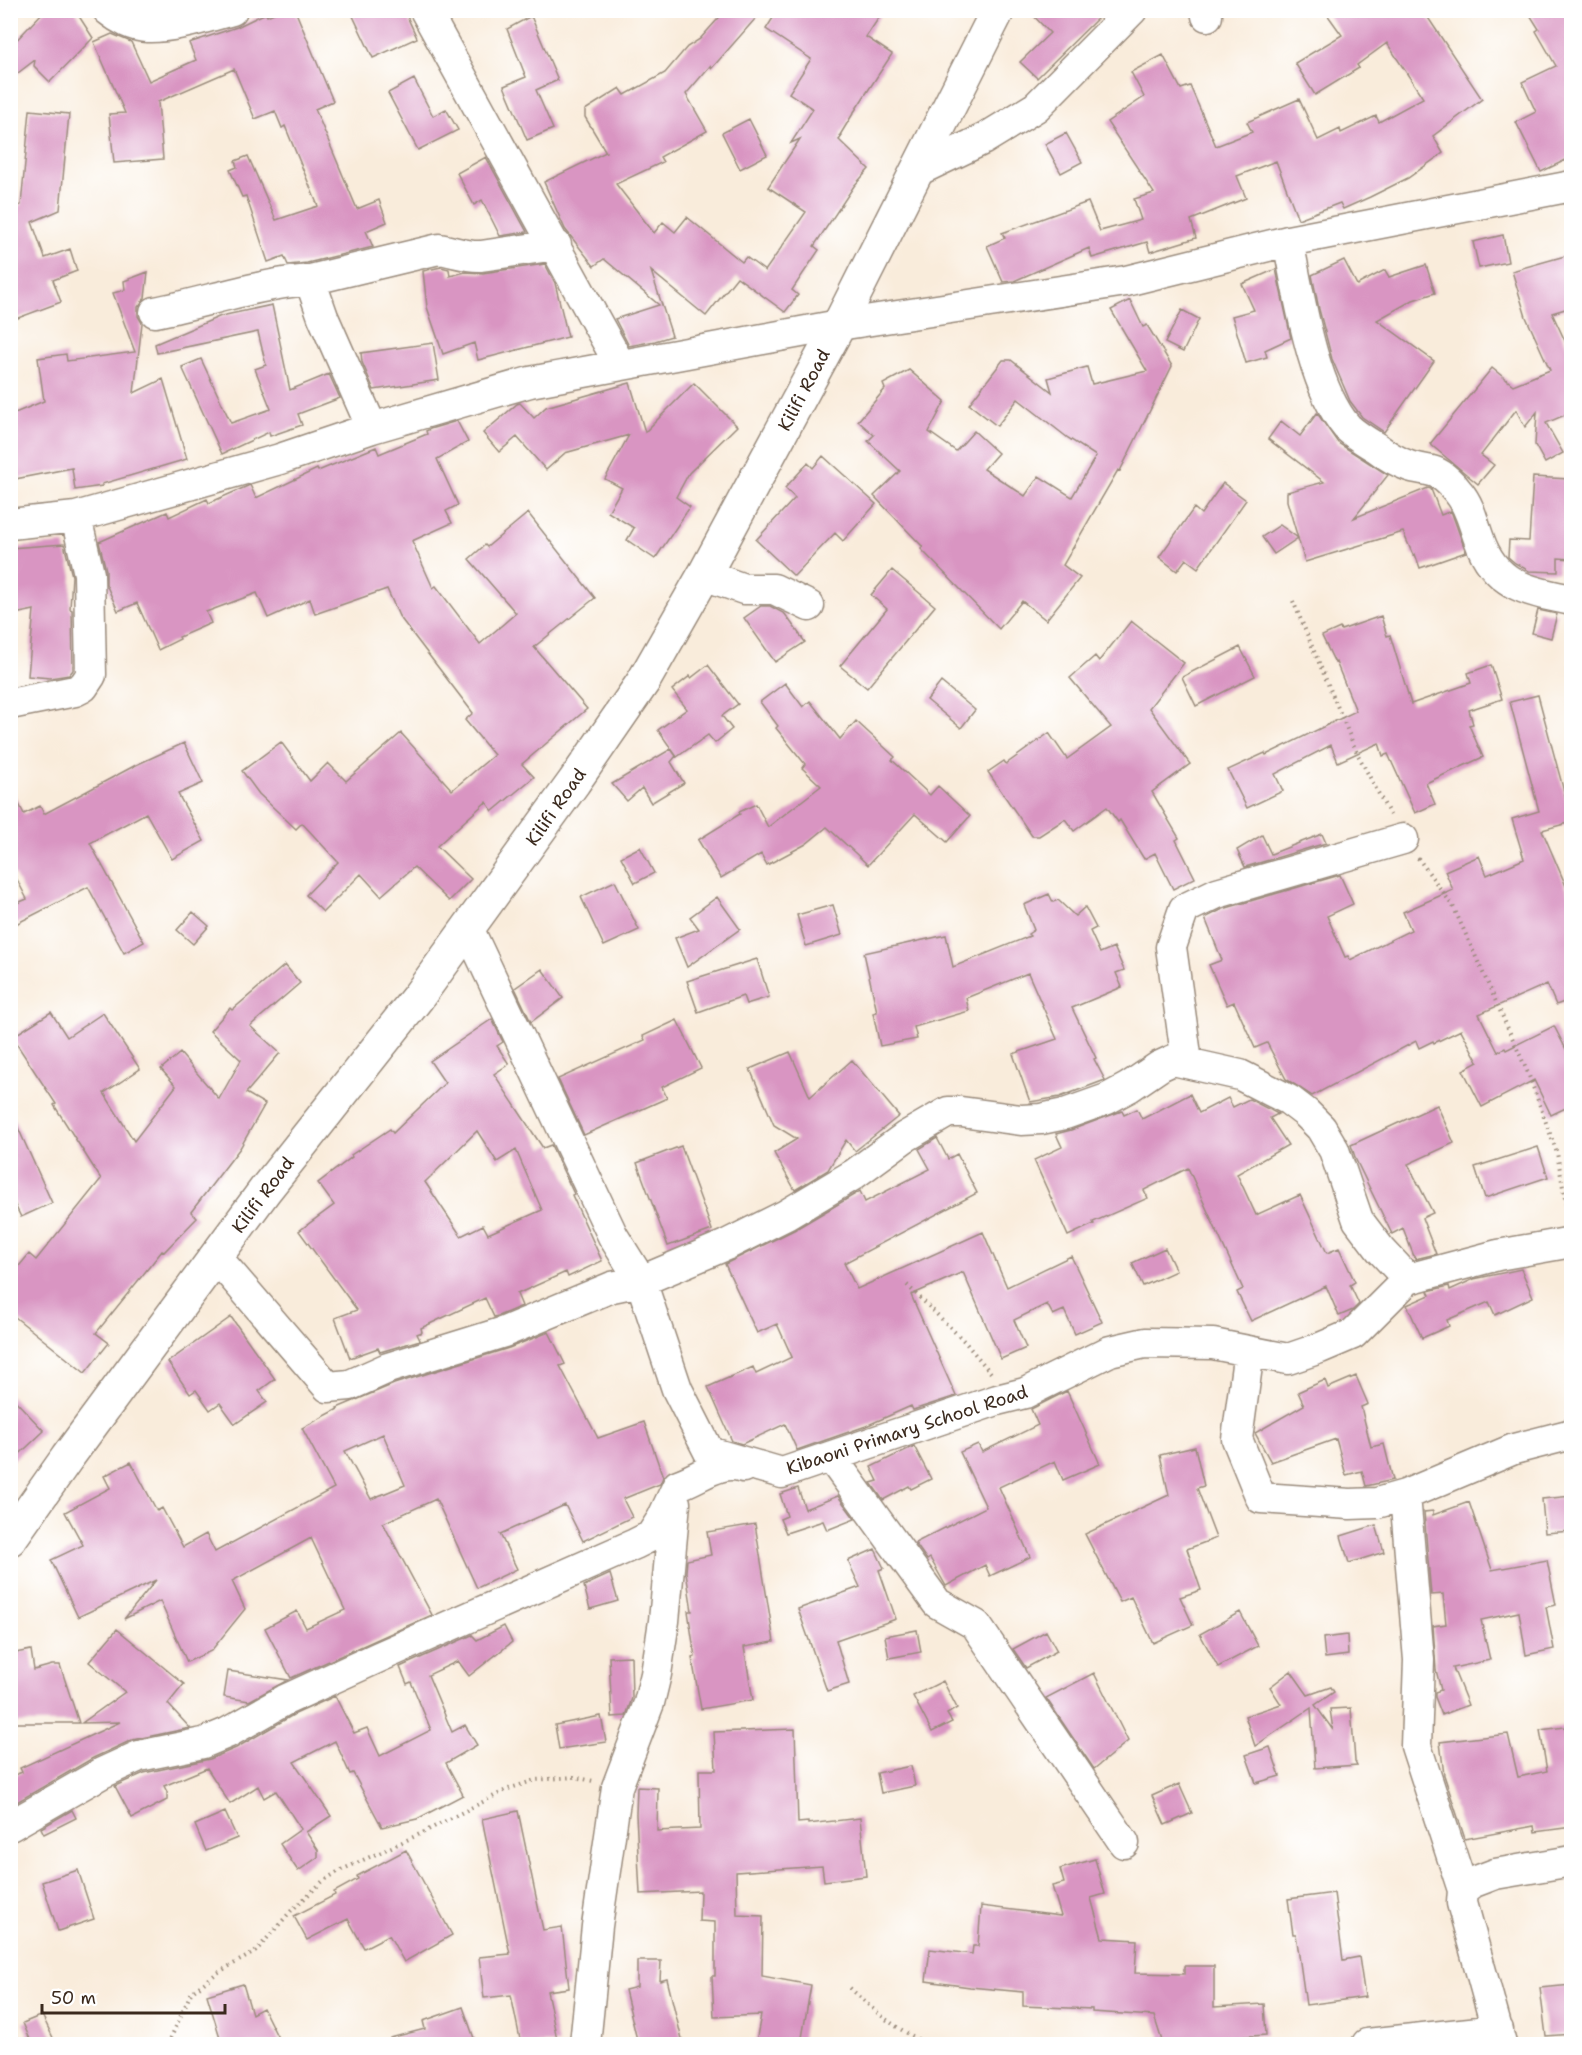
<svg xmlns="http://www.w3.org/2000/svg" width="1582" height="2055" font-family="'Shantell Sans',sans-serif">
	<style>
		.building { fill: #d995c2; fill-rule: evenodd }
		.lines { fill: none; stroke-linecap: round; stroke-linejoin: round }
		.minor-casing { stroke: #9a8b7c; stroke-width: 33 }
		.tertiary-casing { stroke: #9a8b7c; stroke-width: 36 }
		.path { stroke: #9a8b7c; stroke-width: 4; stroke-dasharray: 1.5 4.5; stroke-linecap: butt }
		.minor { stroke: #fff; stroke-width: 30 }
		.tertiary { stroke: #fff; stroke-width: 33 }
		.labels { text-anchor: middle; stroke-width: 4.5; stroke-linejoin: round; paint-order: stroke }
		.street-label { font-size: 18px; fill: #3b2a1e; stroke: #fff }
	</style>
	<rect width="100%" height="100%" fill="#fff"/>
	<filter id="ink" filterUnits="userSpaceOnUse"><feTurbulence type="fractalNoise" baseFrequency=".0167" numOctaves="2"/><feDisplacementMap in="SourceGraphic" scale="12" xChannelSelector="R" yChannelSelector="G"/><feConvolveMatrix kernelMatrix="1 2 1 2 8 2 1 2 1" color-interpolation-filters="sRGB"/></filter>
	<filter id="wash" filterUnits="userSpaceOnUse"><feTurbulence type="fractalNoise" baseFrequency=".008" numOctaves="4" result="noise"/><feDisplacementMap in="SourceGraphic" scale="24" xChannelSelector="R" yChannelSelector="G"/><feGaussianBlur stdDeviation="1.35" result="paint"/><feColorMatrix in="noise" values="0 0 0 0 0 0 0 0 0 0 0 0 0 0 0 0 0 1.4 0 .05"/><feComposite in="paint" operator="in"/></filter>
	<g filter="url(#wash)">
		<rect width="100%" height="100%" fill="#f9ecdb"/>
		<g id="blocks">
			<!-- building -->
			<path class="building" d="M45,10h30l18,28 -43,44 -16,-16 1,-6 -25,19v-32z
				M281,10h14l38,91 -18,8 42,100 22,-9 8,22 -21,9 7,16 -66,16 -19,2 -4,-9 -16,6 -22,-66 -4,1 -12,-27 7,-3 -2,-6 13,-5 28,64 42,-14 -33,-80 -3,2 -7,-17 -20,8 -21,-50 -76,33 5,57 -49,4 -5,-49 16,-1 -31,-71 18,-8 19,8 18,39 47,-21 -7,-17 48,-16 29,-14 1,3z
				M364,10h40l13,28 -44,20 -20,-42z
				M726,10h37l-51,58 -2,-2 -24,28 21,37 -47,26 3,5 -47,22 38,49 9,-11 12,10 12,-15 55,45 4,-5 19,14 41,-59 -38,-25 32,-48 -9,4 22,-34 -24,-16 22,-34 -45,-30 12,-19h106l-18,27 26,17 -38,58 -14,23 2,1 -3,4 30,29 -15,17 -40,60 5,4 -27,40 6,5 -13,17 -48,-35 -31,39 -55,-45 21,65 -17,5 -26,5 -14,-27 44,-14 -55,-46 -10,7 -29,-37 -21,-47 62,-30 -21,-35v-7l35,-22 5,7 40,-22 22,-26 13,-8z
				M1028,10h78l-69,68 -17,-16 30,-29z
				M1324,10h99l59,89 -49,37 10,17 -35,25 -38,19 -27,12 -3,-6 -42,16 -22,-58 -39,15 9,22 -55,22 5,18 -46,14 -3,-10 -55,16 -3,-10 -75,33 -11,1 -16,-36 18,-8 -3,-5 86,-31 12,29 41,-11 -7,-21 20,-6 -47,-71 37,-25 -13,-25 32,-17 18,34 9,-3 26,60 36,-14 -5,-10 52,-23 19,41 22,-11 1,4 35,-17 3,6 44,-24 -36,-55 -30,22 2,3 -44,27 -20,-32 47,-28z
				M1527,10h45v147l-31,15 -25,-50 20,-10 -14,-30 34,-16 -20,-35 3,-2z
				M531,16l27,64 -22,10 17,39 -26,11 -23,-54 22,-9 -19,-48z
				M414,79l19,37 13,-7 12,21 -40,20 -30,-57z
				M30,110l39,4 -9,96 -28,12 13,36 25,-9 7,22 -24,9 8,22 -51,19v-113l11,-3z
				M749,119l18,36 -27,14 -18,-36z
				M1066,133l16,29 -21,11 -16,-29z
				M486,157l41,75 -27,4 -18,-36 -8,5 -17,-32z
				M1503,235l5,27 -29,6 -6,-26z
				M1572,254v53l-20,6 20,43v56l-26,11 17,30 -18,10 -10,-18 2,-33 -12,15 -9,-17 -35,45 13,10 -16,19 -48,-40 62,-76 21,17 37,-15 -24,-53 -14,-46z
				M1344,260l13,25 28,-15 4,7 37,-12 9,28 -22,7 -36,20 57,41 -50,71 -22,-15 -12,-16 -18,-42 -13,-50 -7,-34z
				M545,264l10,19 13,54 -90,23 -4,-17 -31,11 -16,-47 -4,-36 18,-4 8,2 1,7 15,-4 18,1z
				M1276,269l15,69 -26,12 2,7 -21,6 -14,-47 22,-6 -12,-26z
				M148,272l-3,26 -7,9v9l4,7 -8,70 29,-14 24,80 -85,25v2l-27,4 -3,-22 -62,12v-65l34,-14 -6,-43 28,-4 1,7 68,-9 -22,-59 12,-3 -1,-9z
				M1130,300l13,27 4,-2 25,41 -52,105 -2,-1 -55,95 17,13 -34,42 -24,-19 -23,28 -78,-80 2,-2 -49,-51 26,-25 -32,-30 6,-6 -16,-14 27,-32 -2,-5 26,-14 36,31 -16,31 27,19 18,-20 24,22 -14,16 41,27 14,-20 33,21 24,-41 -28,-18 -50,-39 -21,27 -28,-22 34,-44h8l41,32 -4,-14 39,-11 5,17 55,-13 -36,-61z
				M272,305l18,85 39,-16 11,24 -42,16 4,11 -32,11 -1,-4 -47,22 -40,-87 19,-8 30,64 40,-14 -16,-40 11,-4 -8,-33 -101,21 -2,-9 66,-28z
				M1182,310l17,9 -16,33 -18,-9z
				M433,343l6,37 -65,10 -12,-28 -1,-9z
				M630,383l15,49 49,-49 43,43 -48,47 -13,24 14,10 -35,52 -28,-19 7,-12 -26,-16 14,-24 -17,-9 24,-44 -64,18 -19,17 -29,-33 -18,15 -16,-19 34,-29 3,-1 14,15 12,-11z
				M1317,413l21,30 50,32 -34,43 74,-30 3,1 10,26 10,-4 15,41 -46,16 -5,-14 -2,1 -10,-23 -98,30 -18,-61v-9l37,-10 -56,-43 13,-18 19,15z
				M457,421l11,21 -31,17 21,46 -12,6 6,12 -40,18 21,47 3,-2 44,58 36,-31 -47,-54 16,-14 2,2 41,-34 67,85 -61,49 53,62 -65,55 12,13 -41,34 -7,-9 -49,44 34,33 -22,22 -35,-34 -33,29 -20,-22 -38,38 -17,-17 32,-33 -36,-39 -6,6 -37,-35 -17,-23 39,-29 29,39 18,-18 18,18 55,-48 51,57 42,-35 -29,-35 8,-7 -74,-97 -12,-27 -72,25 -5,-15 -42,19 -11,-25 -51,19 5,11 -32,14 1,2 -22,11 -21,-47 -19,8 -12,-27v-14l-7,-28 68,-30 2,5 38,-18 2,4 41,-18 6,13 61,-29 1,2 58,-24 3,7 48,-20 -1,-3 4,-2z
				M823,456l53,48 -33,37 -8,-8 -41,43 -38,-36 39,-42 -10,-10 23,-25 5,5z
				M1533,477l36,2 -1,34h4v46l-14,-1v14l-29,-1 -14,-8 -7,-6 1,-17 20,1z
				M1223,483l23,17 -48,68 -12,-9 -9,12 -18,-14 35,-49 7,6z
				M1280,525l18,13 -24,16 -12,-17z
				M64,544l8,32 -2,33 2,1 1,60 -4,5 -19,3 -22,-2 6,-66 -24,5v-67z
				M892,570l43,36 -68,82 -27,-22 47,-57 -16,-14z
				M761,606h9l15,8 20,28 -30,20 -31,-44z
				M1538,610l19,4 -6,24 -19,-5z
				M1381,616l6,20 3,-1 21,69 60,-21 -3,-10 23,-8 11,34 -33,11 4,14 -4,1 14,32 -57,26 9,21 -20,9 -27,-59 -5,2 -4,-13 -41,19 -7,-17 -56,29 8,17 -36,17 -19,-38 37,-17 1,2 90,-44 -20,-49 -1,1 -13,-27 18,-8 1,2z
				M1131,621l53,42 -35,45 41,56 -38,28 27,46 -3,2 19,38 -22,11 -18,-36 -11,6 -24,-39 -2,2 -11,-15 -33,24 -9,-12 -26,17h-7l-44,-64 16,-11 2,3 43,-31 18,26 44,-32 -41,-49 25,-22 4,5z
				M1240,647l15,29 -59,30 -14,-29z
				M708,665l30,39 -16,12 10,13 -17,14 -7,-8 -31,22 -19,-27 29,-21 -15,-19 18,-14 1,2z
				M941,682l34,28 -14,18 -34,-28z
				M785,683l18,24 7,-6 30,38 16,-18 39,36 -3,3 38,35 8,-9 32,30 -23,26 -32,-28 -47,51 -41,-38 -21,17 -39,21 -6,-11 -40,24 -23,-38 42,-26 -1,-2 17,-8 12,23 53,-41 -19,-18 3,-4 -29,-36 2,-2 -18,-24z
				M1538,695l29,108 5,-1v20l-30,8 30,70v99l-16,6 -9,-21 -68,30 19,38 7,-4 1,2 48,-24 18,35v44l-21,10 -17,-35 -52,27 -19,-37 15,-8 -17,-32 -27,13 -1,-2 -14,7 -3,-7 -104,55 -26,-17 -19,-36 -12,5 -21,-46 -7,3 -18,-40 13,-5 -17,-42 18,-9 117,-34 13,29 -26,12 18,41 3,-1 2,4 61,-30 -8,-18 50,-22 -8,-19 34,-15 8,19 37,-16 -12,-40 27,-8 -29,-109z
				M184,743l19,40 -25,11 26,47 -32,18 -26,-46 -56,30 54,99 -20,11 -36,-66 -78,40v-21l17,-7 -17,-33v-80l14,28 16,-8 4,8 92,-49z
				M671,749l5,7 -5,6 13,21 -33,20 -9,-15 -15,13 -15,-17z
				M1322,834l4,9 -81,24 -8,-17 25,-15 9,19z
				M640,847l14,26 -19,10 -14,-26z
				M615,881l24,49 -35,16 -23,-49z
				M1049,894l4,8 5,-2 17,16 10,-9 11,21 -6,3 10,22 14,-6 10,23 -8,3 6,14 -50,21 24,50 -2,1 11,21 -45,17 -30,5 -17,-48 44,-15 -29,-66 -62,25 3,13 -55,16 3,12 -37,7 -7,-33 4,-1 -13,-59 82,-18 7,32 77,-31 -2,-2 6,-4 -10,-25z
				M717,897l23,32 -53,38 -12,-29 24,-9 -9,-12z
				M833,905l9,30 -36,11 -9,-31z
				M193,912l16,14 -16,18 -16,-14z
				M757,959l12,38 -23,7 -3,-8 -45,16 -11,-31z
				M285,965l15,18 -50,43 30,27 -34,40 19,11 -25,44 -49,64 6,6 -33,34 -2,-1 -66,82 13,10 -24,30 -75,-60v-36l19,-23 7,6 65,-81 -47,-74 2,-1 -44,-67 39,-25 16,25 36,-24 37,56 -36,24 30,48 42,-55 -15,-17 19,-16 39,46 22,-39 -31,-29 20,-23 2,2z
				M542,969l21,29 -32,24 -16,-34z
				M492,1019l11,23 -6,4 12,18 -15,10 49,74 8,-3 23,49 -2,1 30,66 -34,16 -2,-5 -49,22 5,12 -24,10 -4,1 -9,-19 -64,30 1,4 -5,2 3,6 -40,12 -2,-4 -28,10 -15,-40 22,-8 -58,-79 35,-26 -16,-22 34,-26 -1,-2 39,-26 3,4 52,-50 -15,-22zM477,1131l20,31 19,-12 26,60 -54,24 -5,-9 -22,11 -36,-54z
				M677,1020l24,48 -39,19 5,11 -83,37 -26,-56 87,-39 -2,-4z
				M790,1052l20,45 42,-37 47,56 -44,35 -9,-11 -18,30 -33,20 -21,-37 23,-14 -23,-14 -24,-56z
				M1190,1094l9,19 29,-15 5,9 16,-8 29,15 -8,4 18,27 -51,29 19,41 44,-20 27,58 12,-5 16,34 -5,3 9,19 -6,6 -14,6 -13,-30 -75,35 -14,-29 6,-3 -55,-121 -44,22 4,8 -55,24 1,2 -26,12 -34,-76 28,-13 -6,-13 15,-4 51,-19 2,4 13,-6 5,10z
				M1437,1105l17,38 -46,21 25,49 -11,5 14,36 -21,5 -12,-31 -11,6 -36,-74 -5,-15z
				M10,1110l42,93 -31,14 -11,-22z
				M937,1138l11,21 9,-5 20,39 -133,70 13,26 126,-57 24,55 64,-31 31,66 -27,12 -11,-24 -11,5 -6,-11 -33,16 12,28 -25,11 -38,-87 -52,23 45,101 -43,14 -2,-4 -45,20 -69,24 -12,-26 -43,20 -10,-3 -24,-54 45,-20 3,7 36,-17 -15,-33 -20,9 -32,-69 69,-34 63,-37 3,-2 5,11 65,-33 -11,-20z
				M681,1146l31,84 -44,16 -31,-83z
				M1538,1147l10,30 -63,21 -10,-31z
				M1165,1248l11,23 -33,15 -11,-23z
				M1521,1269l12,28 -38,18 -6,-13 -42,18 2,6 -27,12 -15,-33 23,-10 -2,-4 21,-5 1,4 24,-11z
				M231,1317l44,62 -16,12 8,11 -32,22 -15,-21 -10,7 -14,-20 -6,4 -22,-32z
				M549,1332l16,32 -5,2 38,72 46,-16 19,55 -3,7 -37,15 9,18 -49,24 -18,-36 -65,29 17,35 -40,19 -41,-89 -53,24 49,92 -141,63 -26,-50 32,-17 9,17 39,-18 -34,-72 -79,43 13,28 -34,42 -24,11 -27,-61 -36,18 32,-39 -78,37 -27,-57 32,-15 -18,-33 45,-24 -6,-12 27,-14 26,49 5,-3 21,39 23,-13 9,18 119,-64 -32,-60 36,-19 -1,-1 57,-24 115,-36zM383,1434l22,51 -34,14 -26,-48z
				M1356,1376l12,28 -7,3 10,40 13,-3 9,36 -27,6 -4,-15 -16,4 -10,-36 -65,23 -16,-29 49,-28 -6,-13 27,-12 3,8z
				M1067,1391l33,73 -37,16 -8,-19 -56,26 31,70 -40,19 -5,-11 -39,21 -16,-28 -3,2 -12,-17 71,-36 -26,-55 18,-8 4,8 56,-27 -7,-16z
				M10,1395l34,36 -34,32z
				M914,1446l17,33 -20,10 -2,-3 -26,14 -12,-17 7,-2 -7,-14z
				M1195,1447l9,39 -7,2 19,50 -29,11 14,41 -21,7 13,28 -40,18 -22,-46 -11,5 -35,-68 84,-39 -9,-40z
				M798,1488l7,21 33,-13 17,23 -28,11 -4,-9 -37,12 -6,-14 7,-3 -7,-22z
				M1572,1496v35l-27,2 -3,-34z
				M1469,1502l23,68 55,-10 9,45 -10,2 8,42 -28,6 -7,-43 -38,8 9,40 -37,8 15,37 -26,10 -7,-18v-5l6,-2 -5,-20 -3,-44 13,-2 -3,-30 -12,1 -7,-83 9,-1v4z
				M755,1524l19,118 -30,5 9,53 -52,9 -9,-51 3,-1 -7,-46h4l-6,-39 1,-12 24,-5 -4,-23z
				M1376,1525l8,27 -35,11 -8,-27z
				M875,1549l9,19 -5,2 17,49 -60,21 13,44 -22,7 -29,-82 62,-22 -12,-26z
				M610,1574l8,27 -28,8 -6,-23z
				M1240,1612l18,34 -40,21 -18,-33z
				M504,1626l8,16 -43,34 -11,-15 -30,14 24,57 13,-7 12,20 -31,18 17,32 -46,24 -35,8 -29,-54 -3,1 -15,-33 -41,21 37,54 -25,16 12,18v7l-20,14 -18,-27 21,-15 -25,-38 -12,7 -6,-12 -28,18 -23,-36 -43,18 3,6v8l-35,18 -17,-32 29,-13 66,-14 26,-11 57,-33 42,-19 19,37 13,-5 13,28 51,-26 -20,-48 -4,2 -7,-17 72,-32 5,5z
				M117,1629l67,55 -16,20 22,24 -58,12 -39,18 -83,48v-29l12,-5 -2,-4 100,-46 -38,1 43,-31 -36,-30z
				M917,1630l4,22 -32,6 -4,-22z
				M1046,1631l11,20 -31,17 -13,-19z
				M1347,1635l1,20 -23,3 -2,-20z
				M31,1650l3,20 18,-5h8l19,58h-69v-69z
				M631,1656l1,42 -6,18 -14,1 -3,-60z
				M228,1671l60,9 -39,21 -25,-4z
				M1291,1671l17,24 23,-8 3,5 -19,13 18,25 -3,-21 21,-1 4,53 2,4 -42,3 -4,-60 -56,38 -10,-30 36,-12 -11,-17z
				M1094,1673l34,68 -34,28 -48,-71z
				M943,1681l14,27 -10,6 5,8 -20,10 -19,-36z
				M601,1716l5,26 -47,7 -4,-24z
				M1565,1727l7,47v53l-37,5 -1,-6 -69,13 -21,-64 -4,-33 68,-8 10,43 29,-6 -7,-41z
				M795,1729l3,94 10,-1v2l52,-6 6,58 -42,5 -2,-15 -86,6 1,43 26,1 -1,60 49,9 -10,59h-31l-14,-2 5,-27 -47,2 -2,-41h3v-54l-16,-1 1,-30 -60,3 -4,-80 1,-27 21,1 -1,43 43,-2 -1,-59h17l-2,-38z
				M1270,1747l10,29 -24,7 -10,-28z
				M911,1766l4,20 -34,7 -4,-20z
				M1179,1784l13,29 -27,12 -13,-29z
				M72,1810l4,8 -32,16 -3,-6z
				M518,1811l25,119 19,-3 7,61 -22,3 11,53h-37l-10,-49 -27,3 -5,-41 31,-3 -28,-135z
				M225,1812l12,26 -31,13 -11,-26z
				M406,1850l46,85 -48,27 -15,-27 -25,13 -16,-29 -41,21 -13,-24 41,-21 -1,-3 24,-13 -1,-3z
				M1095,1859l10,35 -14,4 11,40 35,2 -2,33 49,1v-8h30v41l50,-3 2,31 -75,5 -14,4h-14l-9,-28 -62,-4v-3l-69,-3v-14l-53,-5 -44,-6 4,-32 42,5 1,-8h5l3,-40 80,10 -9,-30 12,-3 -4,-14z
				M78,1870l16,49 -36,12 -16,-49z
				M1334,1893l9,67 16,-3 6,40 -59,8 -10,-71h-3l-5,-35z
				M637,1961h24l-1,20 7,-2 16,65h-45l-13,-54 12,-3z
				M243,1984l9,30 11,-6 18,36h-59l-15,-49z
				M1572,1985v49l-26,2 -6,-48z
				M463,2007l13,37h-85l-1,-6 35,-9 -2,-8z
				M42,2015l14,29h-24l-9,-21z"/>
		</g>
	</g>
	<g filter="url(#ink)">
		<use href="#blocks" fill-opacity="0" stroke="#9a8b7c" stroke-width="1.5"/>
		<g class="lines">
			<defs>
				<path id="minor" d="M108,10c11,9 26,17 39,17 27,1 60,-10 85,-17
					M425,10l195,355
					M1206,10l1,6
					M915,172l69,-33 52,-32 96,-97
					M1288,241c11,53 24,146 59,186 8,8 20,15 30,21 9,7 21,14 32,18 8,3 18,3 26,6 8,3 19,14 24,21 11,13 14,30 20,46 16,47 49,52 93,61
					M310,280l129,-31c14,2 28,8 42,7l75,-11
					M155,312c52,-10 102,-28 155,-32l13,37 49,111
					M10,524l66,-7 204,-58 92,-31 158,-46 309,-57 287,-44 162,-40 284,-55
					M704,575l40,14h30l35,17
					M10,704l65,-13 8,-4 8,-12 -2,-101 -13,-57
					M468,928l145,308 28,45 85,-36 60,-30 67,-40 52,-38 43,-25h13l60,8 20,-1 24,-5 42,-15 22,-12 31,-21 13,-6 67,15 49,25 17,13 15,15 13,22 24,70 22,29 28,30
					M1187,1062l-16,-115 13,-38 33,-16 186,-54
					M217,1258l111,129 22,-2 38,-17 116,-36 108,-45 29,-6 36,108 32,63 73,21 215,-73 28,-7 85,-42 35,-8 68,1 75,15 32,-11 33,-14 55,-55 90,-24 74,-13
					M1249,1351l-12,88 24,59 89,6 27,-1 28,-8 109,-46 58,-15
					M831,1457l106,146 39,22 148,218
					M1405,1495l14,165 -3,86 47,144 -1,13 39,141
					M10,1826l92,-53 37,-17 64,-13 24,-10 58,-33 94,-43 256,-113 16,-8 11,-17 16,-34c22,-7 41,-26 65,-18
					M1463,1890l11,-8 21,-8 77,-13
					M585,2044l12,-118 20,-139 32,-84 7,-29 8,-53 11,-118
					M1367,2044l131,-14"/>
				<path id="tertiary" d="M10,1539l57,-81 198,-268 153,-193 156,-215 69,-100 61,-107 135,-250 159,-315"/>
			</defs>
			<!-- minor casing -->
			<use href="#minor" class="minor-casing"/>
			<!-- tertiary casing -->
			<use href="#tertiary" class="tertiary-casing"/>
			<!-- path -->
			<path class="path" d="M1293,601l64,152 34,64
				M1418,858l35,48 75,167 29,80 11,63
				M907,1285l57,56 27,32
				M850,1988c26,25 46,41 78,56
				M168,2044l23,-51 26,-20 38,-21 36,-41 32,-30 16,-10 81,-37 88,-45 27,-9 39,-3 19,4"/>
			<!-- minor -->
			<use href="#minor" class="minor"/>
			<!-- tertiary -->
			<use href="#tertiary" class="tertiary"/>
		</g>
	</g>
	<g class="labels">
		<!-- street labels -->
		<g class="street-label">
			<text transform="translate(804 390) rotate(-62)" y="6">Kilifi Road</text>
			<text transform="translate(556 807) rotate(-55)" y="6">Kilifi Road</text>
			<text transform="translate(263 1195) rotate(-53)" y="6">Kilifi Road</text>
			<text transform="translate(907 1430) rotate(-18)" y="6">Kibaoni Primary School Road</text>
		</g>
	</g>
	<!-- margin -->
	<rect width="1582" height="2055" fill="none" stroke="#fff" stroke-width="36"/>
	<!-- scale -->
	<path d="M42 2004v9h183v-9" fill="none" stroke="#3b2a1e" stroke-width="3"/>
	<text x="51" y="2004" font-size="18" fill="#3b2a1e" stroke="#ffffff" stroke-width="4.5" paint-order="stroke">50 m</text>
</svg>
